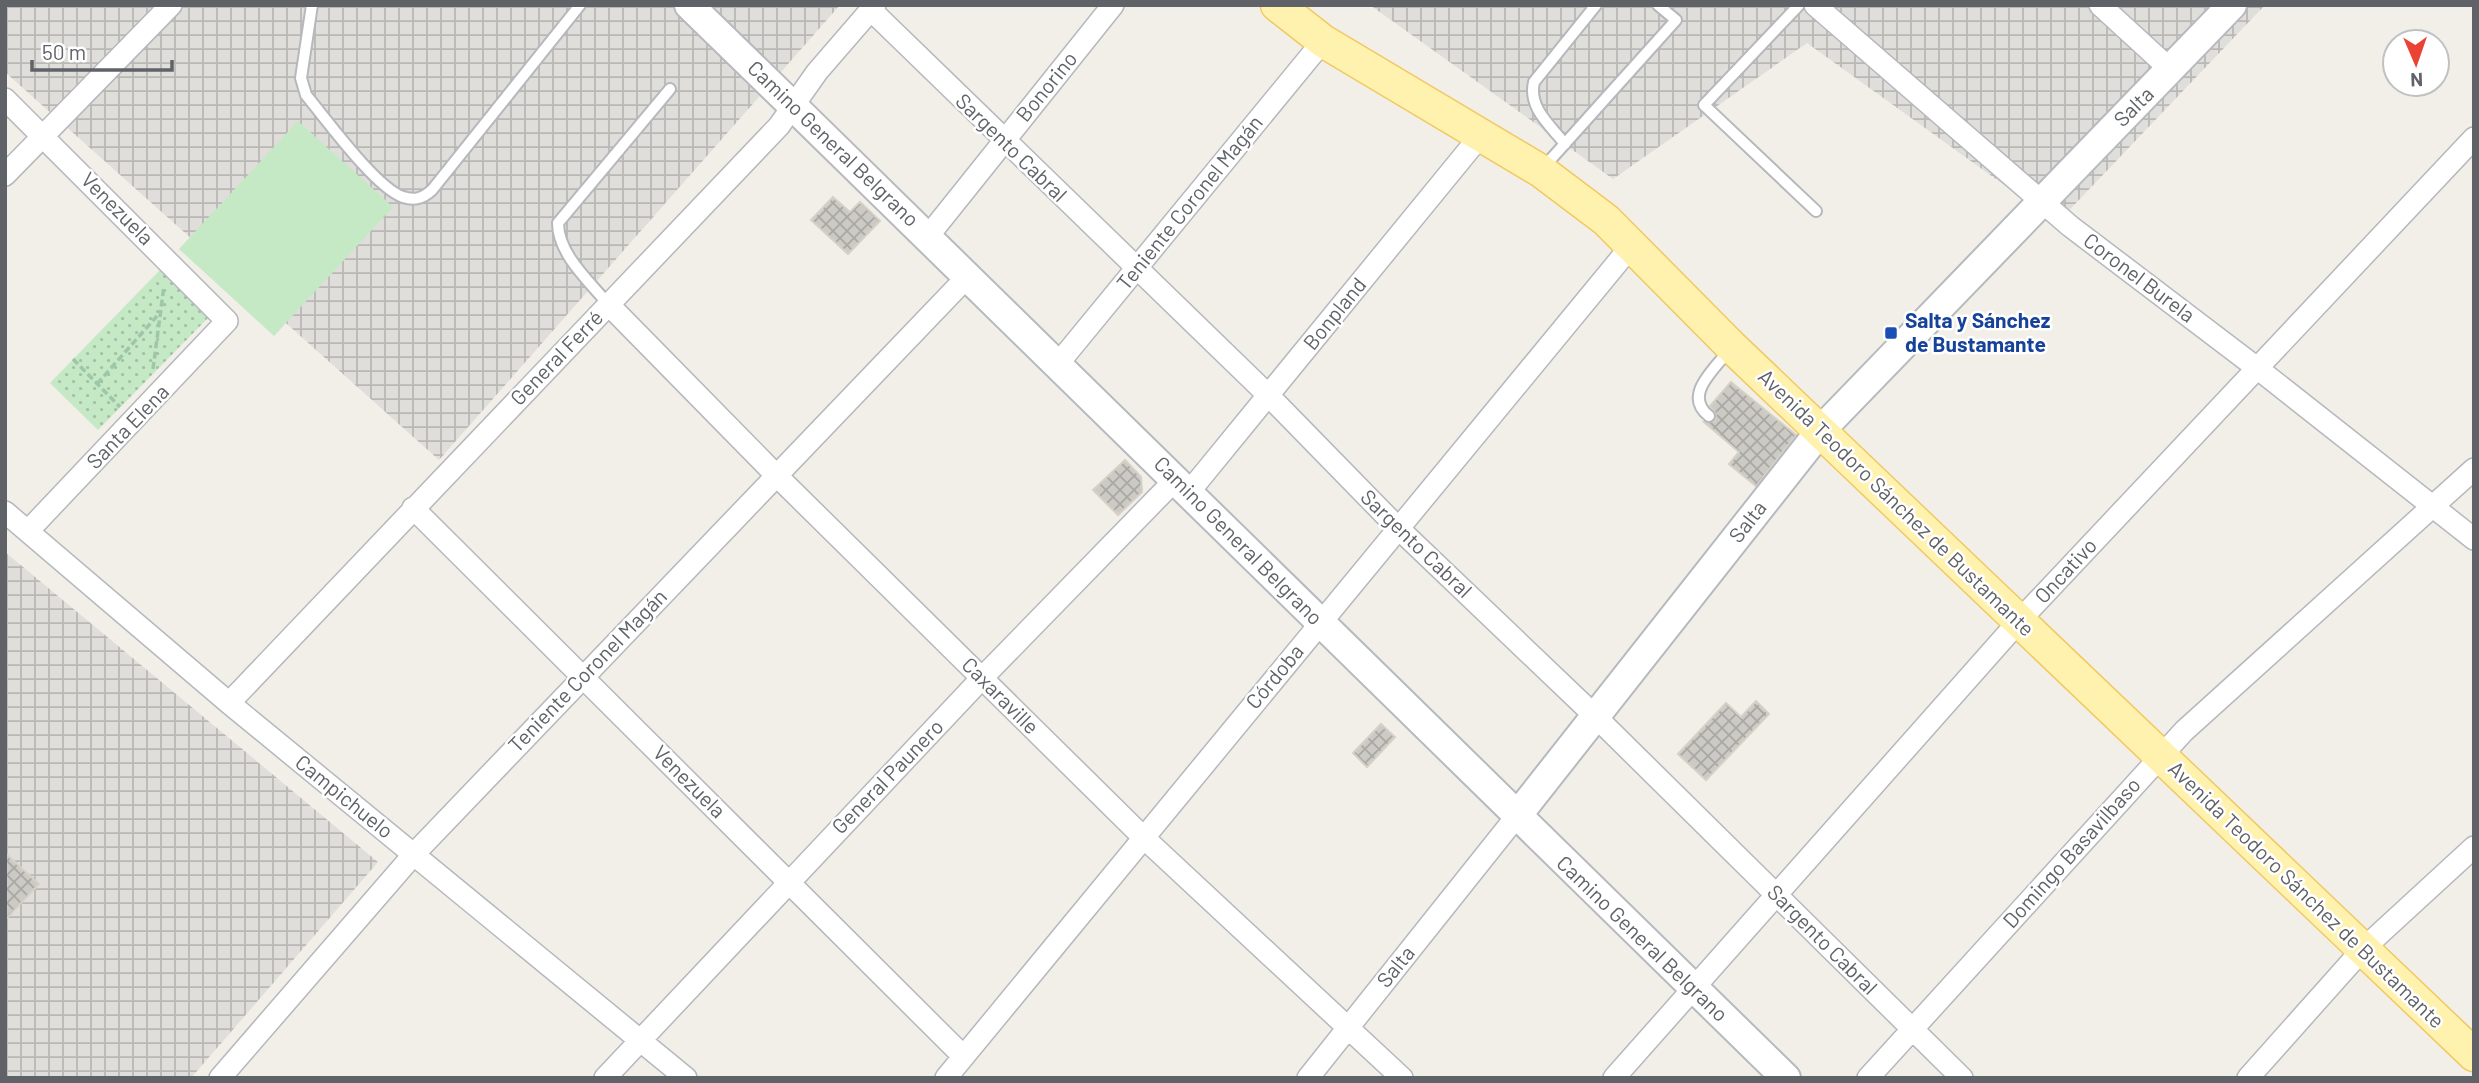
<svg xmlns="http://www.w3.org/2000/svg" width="2479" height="1083" font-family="Barlow,sans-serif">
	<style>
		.industrial { fill: url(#industrial-grid) }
		.park { fill: url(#park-dots) }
		.garden { fill: #c5e8c5 }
		.building { fill: url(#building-cross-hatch); stroke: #d6d1c6; stroke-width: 2 }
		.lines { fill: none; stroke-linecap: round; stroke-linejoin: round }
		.lane-casing { stroke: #b5b8bc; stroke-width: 14 }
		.street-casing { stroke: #b5b8bc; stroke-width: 24 }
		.secondary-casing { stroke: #b6babf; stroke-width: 32 }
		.primary-casing { stroke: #f2c960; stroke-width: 35 }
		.path { stroke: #9cc7a9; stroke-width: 3.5; stroke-dasharray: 7 3.5; stroke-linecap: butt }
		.lane { stroke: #fff; stroke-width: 10 }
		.street { stroke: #fff; stroke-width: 21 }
		.secondary { stroke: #fff; stroke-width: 28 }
		.primary { stroke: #fff2af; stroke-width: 32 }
		.transit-dot { fill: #1a4fb4; stroke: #fff; stroke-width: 2.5 }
		.labels { text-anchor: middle; stroke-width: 5; stroke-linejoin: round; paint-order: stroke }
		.street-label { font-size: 21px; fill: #5f6368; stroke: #fff }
		.transit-label { font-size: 21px; font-weight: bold; fill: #164399; stroke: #fff; text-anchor: start }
	</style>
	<defs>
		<pattern id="industrial-grid" width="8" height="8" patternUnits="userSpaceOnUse" patternTransform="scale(1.75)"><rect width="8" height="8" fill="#e0deda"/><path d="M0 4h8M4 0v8" fill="none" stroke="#b9b8b5"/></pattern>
		<pattern id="park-dots" width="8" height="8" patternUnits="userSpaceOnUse" patternTransform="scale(1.75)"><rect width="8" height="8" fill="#c5e8c5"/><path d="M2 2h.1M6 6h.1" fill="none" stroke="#a3c0a4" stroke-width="1.8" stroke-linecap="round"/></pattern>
		<pattern id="building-cross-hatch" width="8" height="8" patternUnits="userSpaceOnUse" patternTransform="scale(1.75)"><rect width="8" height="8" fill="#cccac5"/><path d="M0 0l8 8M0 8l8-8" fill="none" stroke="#a9a8a4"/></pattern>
	</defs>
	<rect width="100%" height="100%" fill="#f1efe8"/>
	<!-- industrial -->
	<path class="industrial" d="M5,5h835l-401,455 -434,-388z
		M1370,5h895l-208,218 -250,-180 -194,136z
		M5,552l373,310 -187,216h-186z"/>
	<!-- park -->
	<path class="park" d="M160,270l49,47 -111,113 -48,-47z"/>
	<!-- garden -->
	<path class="garden" d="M298,121l95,86 -119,129 -95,-87z"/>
	<!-- building -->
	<path class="building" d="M833,197l17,15 10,-10 20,19 -32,33 -37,-34z
		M1731,382l65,53 -40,51 -27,-22 10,-12 -35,-30 11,-1 1,-7 -6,-8z
		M1125,460l16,17 1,15 -24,23 -25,-25z
		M1756,701l13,13 -63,66 -28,-26 48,-51 15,14z
		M1381,724l14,13 -28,30 -14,-14z
		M5,853l34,31 -34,36z"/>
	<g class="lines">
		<defs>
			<path id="lane" d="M312,5l-11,73 5,17c20,24 70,93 97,102 12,4 20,1 29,-7l148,-185
				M1799,5l-95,100 112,106
				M1565,144c-15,-19 -37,-36 -31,-62l62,-77
				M1543,168l133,-148 -18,-15
				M608,304c-19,-23 -50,-50 -50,-81l112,-134
				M1709,416c-27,-21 6,-47 21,-67"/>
			<path id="street" d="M1815,5l255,221 187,142 217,171
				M2100,5l71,65
				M871,10l397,385 129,132 198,189 367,362
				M5,99l222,222 -199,210
				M5,175l166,-170
				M929,235l184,-230
				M608,304l168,171 367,362 259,241
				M1057,365l266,-324
				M1189,492l292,-357
				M413,508l550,548
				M5,512l224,191 457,375
				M229,703l550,-577 38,-54 58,-67
				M220,1078l194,-224 554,-578
				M605,1078l377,-400 194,-199
				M946,1078l686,-833
				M1308,1078l208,-261
				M1614,1078l405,-457 455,-483
				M1868,1078l316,-347 290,-262
				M2248,1078l115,-129 111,-102"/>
			<path id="secondary" d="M689,5c367,356 729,717 1097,1073
				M1516,817l305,-387 411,-425"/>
			<path id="primary" d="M1277,5l46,36 218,130 65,49 126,127 742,708"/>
		</defs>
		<!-- lane casing -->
		<use href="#lane" class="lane-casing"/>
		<!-- street casing -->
		<use href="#street" class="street-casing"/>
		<!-- secondary casing -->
		<use href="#secondary" class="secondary-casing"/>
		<!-- primary casing -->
		<use href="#primary" class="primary-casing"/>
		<!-- path -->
		<path class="path" d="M73,359l47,48
			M153,369l11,-83
			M97,384l60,-68"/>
		<!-- lane -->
		<use href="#lane" class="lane"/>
		<!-- street -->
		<use href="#street" class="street"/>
		<!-- secondary -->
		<use href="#secondary" class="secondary"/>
		<!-- primary -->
		<use href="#primary" class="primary"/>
	</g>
	<!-- markers -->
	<rect class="transit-dot" x="1884" y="326" width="14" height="14" rx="3.5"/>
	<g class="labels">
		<!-- street labels -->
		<g class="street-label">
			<text transform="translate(1047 87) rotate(-51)" y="7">Bonorino</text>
			<text transform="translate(2134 107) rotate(-45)" y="7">Salta</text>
			<text transform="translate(833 144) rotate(44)" y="7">Camino General Belgrano</text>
			<text transform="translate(1011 148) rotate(44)" y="7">Sargento Cabral</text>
			<text transform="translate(1190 203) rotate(-51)" y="7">Teniente Coronel Magán</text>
			<text transform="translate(117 209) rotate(45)" y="7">Venezuela</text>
			<text transform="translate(2139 278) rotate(37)" y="7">Coronel Burela</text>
			<text transform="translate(1335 314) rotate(-51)" y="7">Bonpland</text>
			<text transform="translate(557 358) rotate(-46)" y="7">General Ferré</text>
			<text transform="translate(128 427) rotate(-46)" y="7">Santa Elena</text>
			<text transform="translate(1896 503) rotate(44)" y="7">Avenida Teodoro Sánchez de Bustamante</text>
			<text transform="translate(1748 522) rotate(-52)" y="7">Salta</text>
			<text transform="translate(1238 541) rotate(45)" y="7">Camino General Belgrano</text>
			<text transform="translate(1416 544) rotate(44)" y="7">Sargento Cabral</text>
			<text transform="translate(2066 571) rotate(-47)" y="7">Oncativo</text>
			<text transform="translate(588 671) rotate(-46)" y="7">Teniente Coronel Magán</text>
			<text transform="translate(1275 677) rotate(-50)" y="7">Córdoba</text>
			<text transform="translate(1000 696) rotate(45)" y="7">Caxaraville</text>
			<text transform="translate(888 777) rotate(-46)" y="7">General Paunero</text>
			<text transform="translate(689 782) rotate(45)" y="7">Venezuela</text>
			<text transform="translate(344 797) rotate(39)" y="7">Campichuelo</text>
			<text transform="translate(2072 853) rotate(-48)" y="7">Domingo Basavilbaso</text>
			<text transform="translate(2306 895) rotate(44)" y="7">Avenida Teodoro Sánchez de Bustamante</text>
			<text transform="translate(1642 939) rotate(44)" y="7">Camino General Belgrano</text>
			<text transform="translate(1822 940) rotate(45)" y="7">Sargento Cabral</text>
			<text transform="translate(1396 967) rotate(-51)" y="7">Salta</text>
		</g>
		<!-- transit labels -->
		<g class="transit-label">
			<text x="1905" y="328">Salta y Sánchez<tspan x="1905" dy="24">de Bustamante</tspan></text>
		</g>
	</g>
	<!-- border -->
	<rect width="2479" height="1083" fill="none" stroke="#5f6368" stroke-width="14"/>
	<!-- north arrow -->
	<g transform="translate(2416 63) rotate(178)"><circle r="33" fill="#ffffff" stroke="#bfc1c3" stroke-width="2"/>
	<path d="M0-5L12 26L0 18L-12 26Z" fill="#ea4335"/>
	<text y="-10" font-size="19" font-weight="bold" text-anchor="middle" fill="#5f6368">N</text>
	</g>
	<!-- scale -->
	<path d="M32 60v10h140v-10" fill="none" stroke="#5f6368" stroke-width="3.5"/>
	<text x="42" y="60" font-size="21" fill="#5f6368" stroke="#ffffff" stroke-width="5" paint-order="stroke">50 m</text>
</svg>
